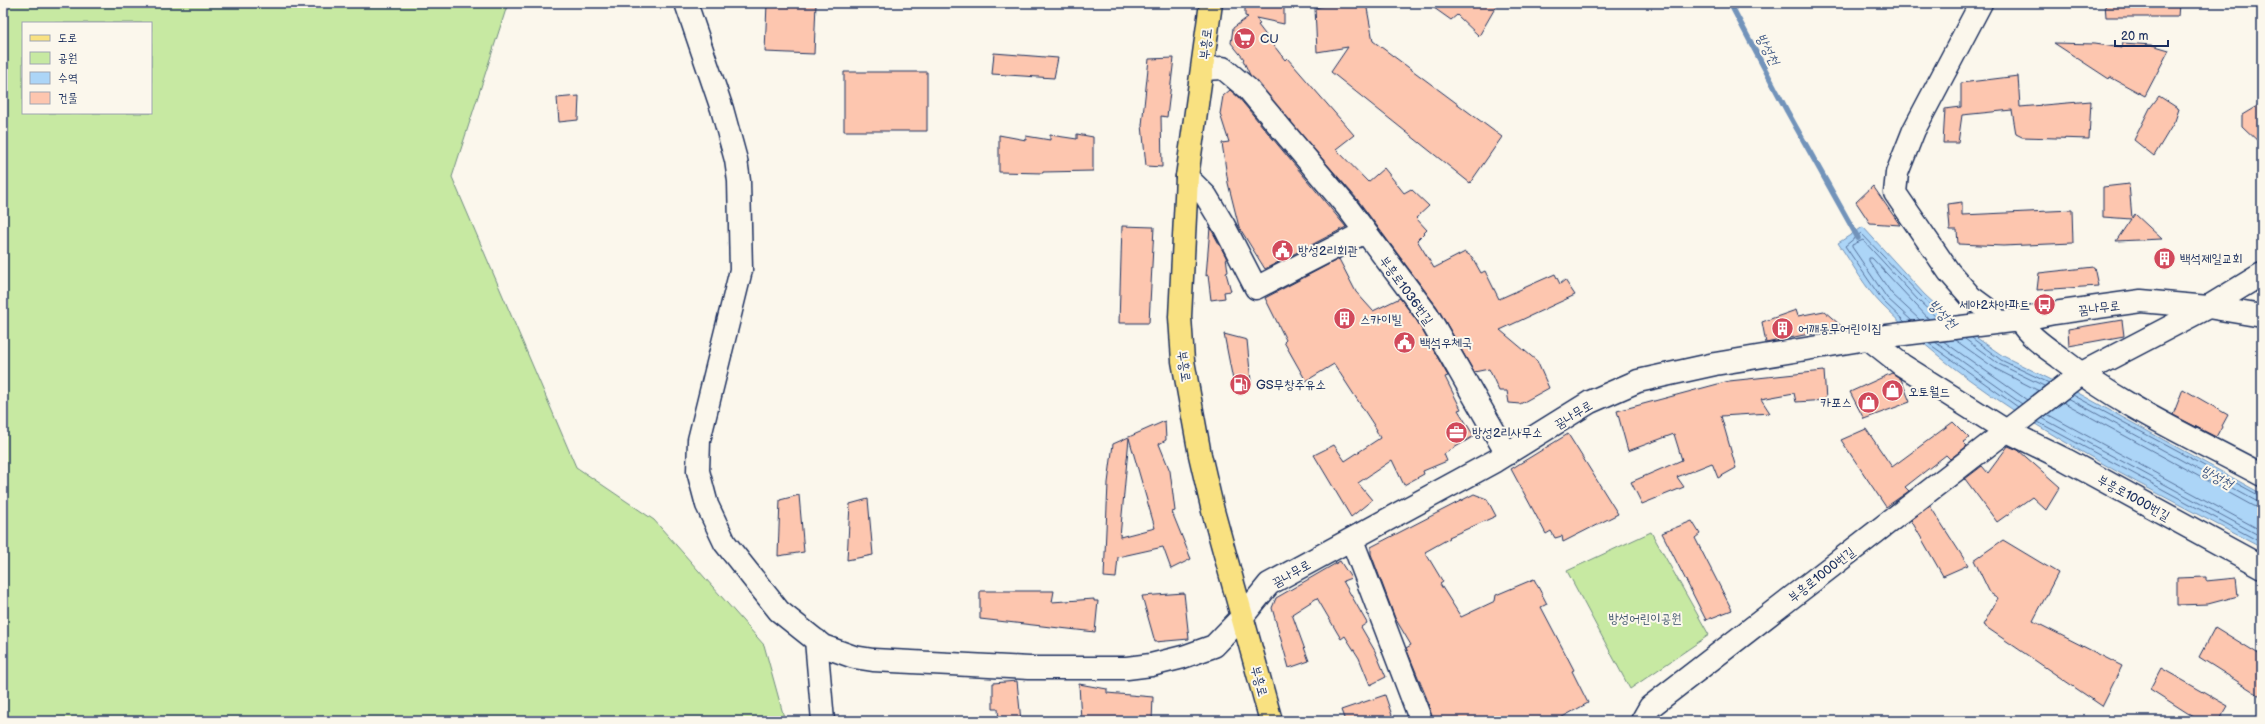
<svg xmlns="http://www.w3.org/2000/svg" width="2265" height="724" font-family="'Balsamiq Sans','Poor Story',sans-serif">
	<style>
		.green { fill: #c7e9a2; stroke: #718c80; fill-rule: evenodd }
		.water { fill: #acd5f7; stroke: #7293ba }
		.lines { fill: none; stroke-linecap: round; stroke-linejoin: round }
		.shore { stroke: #55719b; stroke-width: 1 }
		.stream { stroke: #7293ba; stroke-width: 5.5 }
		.building { fill: #fdc6af; stroke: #1b2f5e; fill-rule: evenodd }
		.minor-casing { stroke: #1b2f5e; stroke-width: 25 }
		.major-casing { stroke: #1b2f5e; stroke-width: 25 }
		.minor { stroke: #fbf7ec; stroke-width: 22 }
		.major { stroke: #f9e181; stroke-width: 22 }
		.labels { text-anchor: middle; stroke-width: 4; stroke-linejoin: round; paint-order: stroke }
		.poi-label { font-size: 13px; fill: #1b2f5e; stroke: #fbf7ec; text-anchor: start }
		.street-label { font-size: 13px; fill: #1b2f5e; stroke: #fbf7ec }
		.park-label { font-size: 13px; fill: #3d546c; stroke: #fbf7ec }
		.water-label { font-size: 14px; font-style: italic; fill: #3f5884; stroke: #fbf7ec }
	</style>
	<rect width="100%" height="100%" fill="#fbf7ec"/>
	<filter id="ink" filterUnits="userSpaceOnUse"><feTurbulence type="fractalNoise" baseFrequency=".025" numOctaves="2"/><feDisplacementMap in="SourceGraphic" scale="8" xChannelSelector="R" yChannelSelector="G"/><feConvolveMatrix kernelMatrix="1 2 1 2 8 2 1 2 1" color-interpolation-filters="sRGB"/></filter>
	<g filter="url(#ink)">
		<!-- green -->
		<path class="green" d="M3,3h505l-56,174 124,290 78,53 110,125 21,76h-782zM23,23h128v90h-128z
			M1651,532l58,103 -79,54 -63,-118z"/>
		<!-- water -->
		<path class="water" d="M1863,227l61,67 30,28 49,34 77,38 182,100v54c-132,-70 -274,-136 -380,-243 -17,-17 -30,-42 -44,-62z"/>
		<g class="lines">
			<!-- shore -->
			<path class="shore" d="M1920,320l-28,-26 -23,-33v-3h3l57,61
				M1912,321l-25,-23 -35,-51v-2l11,-5 55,60 19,18
				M1905,322l-22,-21 -38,-55 16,-13 61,64 21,20
				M1972,338l29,22 48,23
				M1965,339l34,25 45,22
				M1955,340l41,29 43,22
				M1943,341l84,59
				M1935,342l87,62
				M1928,343l90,64
				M2073,395l189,102
				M2068,398l188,103 6,1
				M2063,402l190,104 9,2
				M2047,414l215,117
				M2042,418l220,119
				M2038,422l224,121"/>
			<!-- stream -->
			<path class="stream" d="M1730,3l57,108 71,127"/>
		</g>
		<!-- building -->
		<path class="building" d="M767,3h49l-2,51 -49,-2z
			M1245,3h39v21l-28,-6 4,6 -2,1 27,35 2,-2 67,77 -18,14 32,33 16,-14 20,25 7,-4 18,17 -13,12 11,12 -10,10 17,28 31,-16 7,5 9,16 4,-2 14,28 56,-25 5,10 5,-4 10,15 -75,35 37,31 12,27 -29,16 -11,-1 -2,-12h-8l-10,-22 -15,3 -37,-65 -80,-108 -107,-124 -7,-15 1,-1 -13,-16 2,-15 15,-11 -3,-1z
			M1335,3h31l7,38 129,96 -32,46 -139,-111 17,-25 -31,5 -2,-44z
			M1427,3h71l-19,33 -22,-21 -6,5z
			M2105,3h74l-1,14h-72z
			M2054,43l41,1 27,4 1,-5 29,2 17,5 -24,46 -35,-19 -1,2z
			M994,53l64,5 -4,20 -62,-4z
			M1174,58l-7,59 -6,-1 1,51 -16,-1 -4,-41 7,-66z
			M844,72h83v59h-83z
			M2018,76l2,31 71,-6 -2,38 -67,-2 -6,-3 -4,-24 -50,5 -4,28h-15l2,-34 16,-2v-24z
			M1230,90l9,8 107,129 -81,42 -26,-42 -11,-44 -6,-40 7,-1 -9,-28 3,-18z
			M579,96l-1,24 -19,2 -2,-24z
			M2159,96l20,13 -4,12 -21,35 -20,-16 16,-32z
			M2262,103v42l-20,-19v-11z
			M1077,134l16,3v34l-50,1v1l-44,-1v-37l27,5v-4l24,4v-5l27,4z
			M2129,184l3,34 3,-4 27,25 -46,2 15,-22 -28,-2v-30z
			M1873,186l27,39 -30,-2 -14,-21z
			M1962,202v13l110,-5 1,33 -70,3 -45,-2 -1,-14h-7l-2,-26z
			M1122,226l32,1 -5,96h-30z
			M1210,227l16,30 2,15 -2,1 5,18 -7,1 1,6 -14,2 -3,-25 -2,1z
			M1339,259l17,33 17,19 27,-13 17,23 31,55 -3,1 16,32 -3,1 16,26 -30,18 3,7 -24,10 1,3 -20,11 -12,-25 -34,23 14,17 -21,17 -37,-62 20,-10 11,16 35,-23 -4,-8h1l-43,-66 -28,17 -22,-39 2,-2 -21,-42z
			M2094,267l4,19 -61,4 2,-17z
			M1796,310l2,6 26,-5 22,19 -42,5 -38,8 -4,-21z
			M2122,320l2,16 -55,10 -1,-17z
			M1224,334l23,6 4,42 -18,-2z
			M1824,371l2,29 -30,2 -2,-9 -33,6 9,14 -49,3 15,52 -18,10 -6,-15 -35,14 7,10 -42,17 -11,-22 51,-22 -8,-26 -46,17 -11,-40 112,-30z
			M1892,373l9,6 9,23 -46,17 -14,-27z
			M2183,389l45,26 -12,22 -43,-22z
			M1165,421l1,19 -7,4 11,27 5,40 -3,1 19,47 -20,10 -8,-22 -45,10 -2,21 -12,-1 4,-94 5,-39zM1129,438l26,90 -35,9z
			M1953,422l16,16 -6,4 4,4 -17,13 -4,-4 -41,32 4,4 -23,16 -45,-67 25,-11 26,38z
			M1568,434l50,80 -55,28 -1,-6 -7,2 -4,-7 -5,3 -35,-65z
			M2008,446l10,4 42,37 -14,23 -14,-13 -35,25 -32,-43 17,-13 6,7z
			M1474,494l13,5 9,17 -47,21 1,1 -25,14 18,30 -3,2 21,33 34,-16 1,-6 38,-16 13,25 -6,3 33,63 -2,1 16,32 -33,18h-122l-6,-22 -21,-51 5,-3 -16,-27 -24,-64v-7z
			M799,495l5,57 -26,4 2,-56z
			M868,499l5,56 -26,5 3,-56z
			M1930,506l38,59 -25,11 -32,-56z
			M1692,521l8,13 -5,4 37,72 -26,10 -44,-87z
			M2003,540l55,33 -25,48 89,45 -20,40 -119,-81 15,-27 -8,-5 -16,-33z
			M1340,561l11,17 -8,3 24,42 -6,4 14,24 11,26 -16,8 -11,-27 -14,-22 -4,3 -24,-41 -25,16 17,47 -20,7 -17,-60 4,-10z
			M2206,577v4l30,-3 2,18 -30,8 -31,1v-27z
			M980,591h74l-2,11 42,-3v2h4l-3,31 -115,-13z
			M1184,593l5,46 -34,3 -13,-46z
			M2215,627l47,29v41l-63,-40z
			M2161,668l67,38 -9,15h-19l-50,-32z
			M1017,681l4,40h-22l-1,-12h-5v-26z
			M1079,684l28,5v4l46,4 -1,24h-71z
			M1385,695l9,26h-49l-4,-11z"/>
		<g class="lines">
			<defs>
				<path id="minor" d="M686,3l36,106 14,51 3,21 2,89 -42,170 -1,31 9,34 18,38 54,68 44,35 31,11 19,3 156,8h98l24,-3 32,-8 31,-11 29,-30 26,-32 226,-123 95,-59 48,-21 77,-17 164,-27 140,-17 35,-7 87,-12 67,6 54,9
					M1981,3l-67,127 -17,43 -2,20 54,79 22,25 19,14 8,11
					M1203,69l20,-1 25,21 99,118 80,107 80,140
					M1187,177l19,19 18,30 32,62 109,-56
					M2019,320c10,16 25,26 40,37 62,49 134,81 203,118
					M1869,339l33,26 103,65 61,30 196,107
					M1352,540l69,181
					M816,640l7,81
					M1642,721l8,-14 430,-333 128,-67 54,-33"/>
				<path id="major" d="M1211,3l-24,174 -7,140 3,44 17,94 13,56 58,210"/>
			</defs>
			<!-- minor casing -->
			<use href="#minor" class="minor-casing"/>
			<!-- major casing -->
			<use href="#major" class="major-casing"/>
			<!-- minor -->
			<use href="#minor" class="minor"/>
			<!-- major -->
			<use href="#major" class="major"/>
		</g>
	</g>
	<!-- icons -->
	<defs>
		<symbol id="supermarket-disc" viewBox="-11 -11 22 22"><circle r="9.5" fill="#d1495b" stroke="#fbf7ec"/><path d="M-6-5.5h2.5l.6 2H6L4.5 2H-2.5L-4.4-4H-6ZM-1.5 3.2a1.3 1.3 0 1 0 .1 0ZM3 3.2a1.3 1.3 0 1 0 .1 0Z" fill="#fff"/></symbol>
		<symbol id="civic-disc" viewBox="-11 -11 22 22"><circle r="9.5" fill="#d1495b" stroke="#fbf7ec"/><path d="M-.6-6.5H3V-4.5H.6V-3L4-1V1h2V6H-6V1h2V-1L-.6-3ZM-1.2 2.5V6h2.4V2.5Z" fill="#fff"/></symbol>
		<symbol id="building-disc" viewBox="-11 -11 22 22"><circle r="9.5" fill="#d1495b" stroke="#fbf7ec"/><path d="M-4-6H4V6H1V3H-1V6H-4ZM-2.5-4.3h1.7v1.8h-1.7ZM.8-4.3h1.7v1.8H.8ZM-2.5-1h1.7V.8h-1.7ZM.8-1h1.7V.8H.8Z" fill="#fff"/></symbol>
		<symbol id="bus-disc" viewBox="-11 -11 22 22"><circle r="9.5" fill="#d1495b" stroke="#fbf7ec"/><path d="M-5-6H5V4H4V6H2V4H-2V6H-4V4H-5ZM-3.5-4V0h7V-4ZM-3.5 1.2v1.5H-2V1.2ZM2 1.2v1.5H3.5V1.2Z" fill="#fff"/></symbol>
		<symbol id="fuel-disc" viewBox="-11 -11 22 22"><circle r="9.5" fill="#d1495b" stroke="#fbf7ec"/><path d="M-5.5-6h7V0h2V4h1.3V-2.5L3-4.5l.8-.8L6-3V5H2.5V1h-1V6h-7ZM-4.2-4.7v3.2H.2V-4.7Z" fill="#fff"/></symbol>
		<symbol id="shop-disc" viewBox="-11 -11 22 22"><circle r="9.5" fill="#d1495b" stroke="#fbf7ec"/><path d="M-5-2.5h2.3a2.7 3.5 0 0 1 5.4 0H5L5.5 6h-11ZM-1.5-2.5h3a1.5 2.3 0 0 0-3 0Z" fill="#fff"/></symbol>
		<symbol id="office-disc" viewBox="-11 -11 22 22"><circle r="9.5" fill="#d1495b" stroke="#fbf7ec"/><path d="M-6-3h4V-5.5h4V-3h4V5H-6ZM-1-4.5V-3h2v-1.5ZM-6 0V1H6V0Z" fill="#fff"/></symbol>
	</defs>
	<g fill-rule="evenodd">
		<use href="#supermarket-disc" x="1232" y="26" width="25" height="25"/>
		<use href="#civic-disc" x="1270" y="238" width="25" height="25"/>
		<use href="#building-disc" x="2152" y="246" width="25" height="25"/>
		<use href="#bus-disc" x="2032" y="292" width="25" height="25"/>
		<use href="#building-disc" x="1332" y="306" width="25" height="25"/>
		<use href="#building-disc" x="1770" y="316" width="25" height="25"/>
		<use href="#civic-disc" x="1392" y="330" width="25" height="25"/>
		<use href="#fuel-disc" x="1228" y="372" width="25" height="25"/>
		<use href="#shop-disc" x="1880" y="378" width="25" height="25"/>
		<use href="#shop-disc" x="1856" y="390" width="25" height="25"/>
		<use href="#office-disc" x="1444" y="420" width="25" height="25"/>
	</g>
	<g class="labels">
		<!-- poi labels -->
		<g class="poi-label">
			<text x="1260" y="43">CU</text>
			<text x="1298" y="255">방성2리회관</text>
			<text x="2180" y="263">백석제일교회</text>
			<text x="2030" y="309" text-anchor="end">세아2차아파트</text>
			<text x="1360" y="324">스카이빌</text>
			<text x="1798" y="333">어깨동무어린이집</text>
			<text x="1420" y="347">백석우체국</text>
			<text x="1256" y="389">GS무창주유소</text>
			<text x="1908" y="396">오토월드</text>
			<text x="1852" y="407" text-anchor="end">카포스</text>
			<text x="1472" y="437">방성2리사무소</text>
		</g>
		<!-- street labels -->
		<g class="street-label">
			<text transform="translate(1205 44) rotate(-84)" y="5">부흥로</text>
			<text transform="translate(1407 290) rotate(54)" y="5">부흥로1036번길</text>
			<text transform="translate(2099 307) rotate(-7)" y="5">꿈나무로</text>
			<text transform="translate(1185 366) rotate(82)" y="5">부흥로</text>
			<text transform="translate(1573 414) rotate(-31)" y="5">꿈나무로</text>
			<text transform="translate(2134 497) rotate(29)" y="5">부흥로1000번길</text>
			<text transform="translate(1291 573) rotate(-29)" y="5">꿈나무로</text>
			<text transform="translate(1821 574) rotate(-38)" y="5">부흥로1000번길</text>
			<text transform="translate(1260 681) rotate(75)" y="5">부흥로</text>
		</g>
		<!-- park labels -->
		<g class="park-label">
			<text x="1645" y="623">방성어린이공원</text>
		</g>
		<!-- water labels -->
		<g class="water-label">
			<text transform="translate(1768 49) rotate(62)" y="5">방성천</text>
			<text transform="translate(1943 314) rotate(46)" y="5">방성천</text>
			<text transform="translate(2217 477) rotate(29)" y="5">방성천</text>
		</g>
	</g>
	<!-- margin -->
	<rect width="2265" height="724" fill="none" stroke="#fbf7ec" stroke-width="16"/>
	<rect x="8" y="8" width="2249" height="708" fill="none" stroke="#1b2f5e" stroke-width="1.5" filter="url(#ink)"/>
	<!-- legend -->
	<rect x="22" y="22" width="130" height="92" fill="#fbf7ec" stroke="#a1a7b3"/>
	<rect x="30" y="35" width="20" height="6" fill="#f9e181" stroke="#a1a7b3"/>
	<text x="58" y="42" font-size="12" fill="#1b2f5e">도로</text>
	<rect x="30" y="52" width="20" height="12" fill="#c7e9a2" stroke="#a1a7b3"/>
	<text x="58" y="62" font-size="12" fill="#1b2f5e">공원</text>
	<rect x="30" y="72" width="20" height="12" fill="#acd5f7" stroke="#a1a7b3"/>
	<text x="58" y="82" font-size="12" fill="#1b2f5e">수역</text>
	<rect x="30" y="92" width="20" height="12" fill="#fdc6af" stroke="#a1a7b3"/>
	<text x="58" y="102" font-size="12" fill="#1b2f5e">건물</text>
	<!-- scale -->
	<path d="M2115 40v6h53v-6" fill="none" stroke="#1b2f5e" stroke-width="2"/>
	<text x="2121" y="40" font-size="12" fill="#1b2f5e" stroke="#fbf7ec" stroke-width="3" paint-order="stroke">20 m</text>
</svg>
